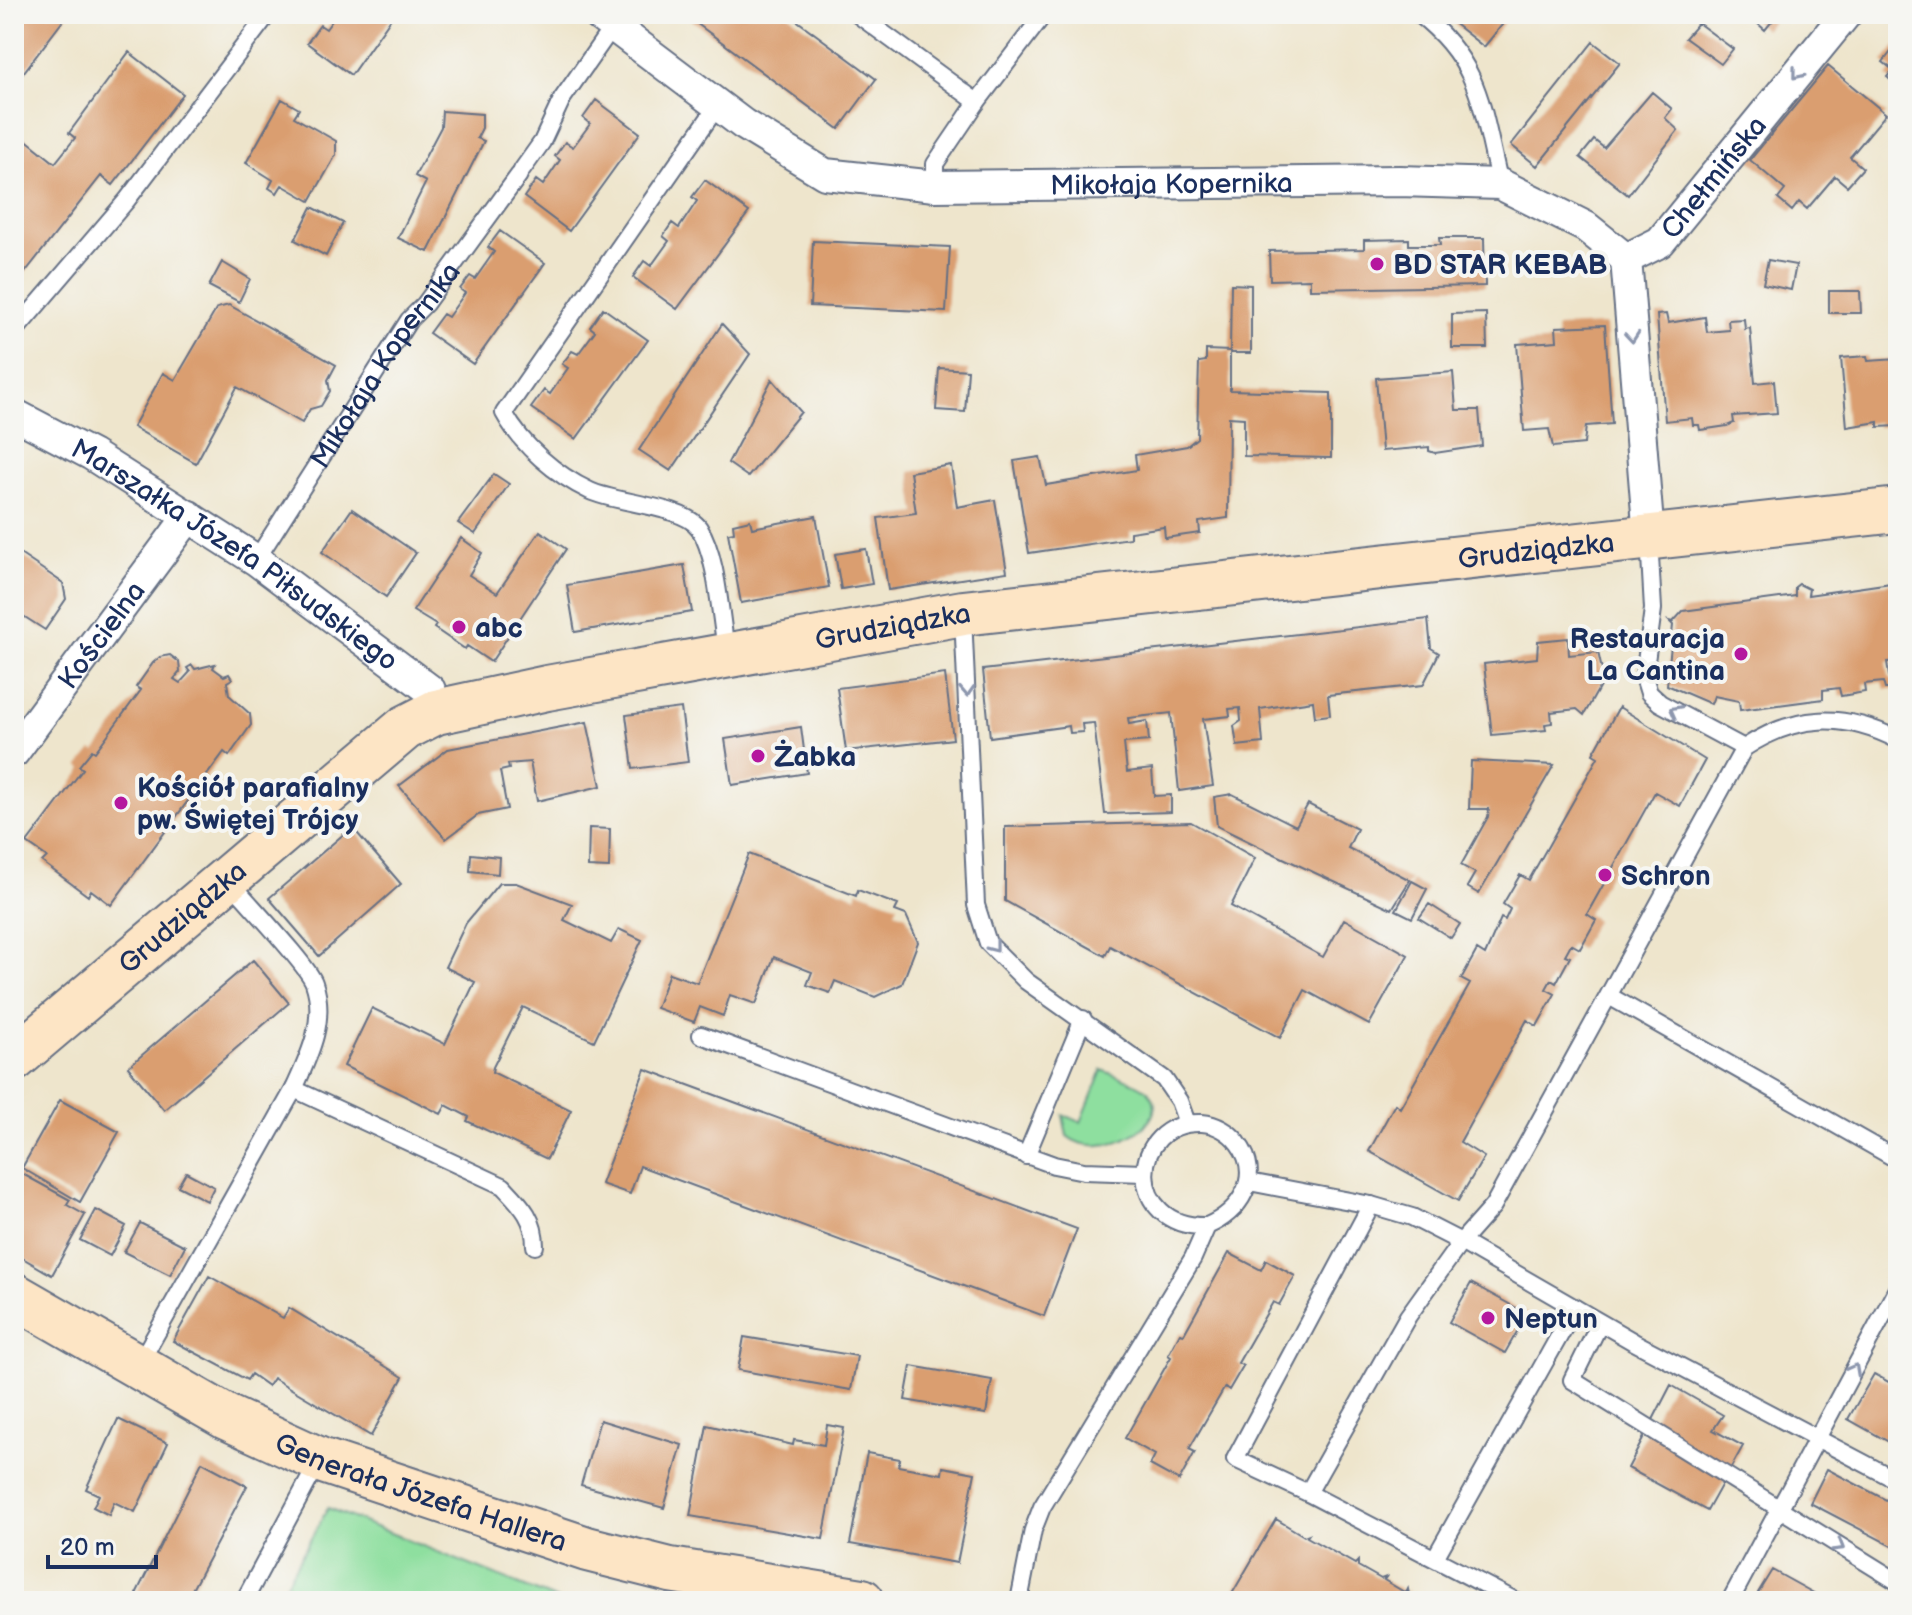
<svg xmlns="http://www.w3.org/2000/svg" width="1912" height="1615" font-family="'Balsamiq Sans',sans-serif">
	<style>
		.green { fill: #8edf9f; stroke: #54877e; stroke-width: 2 }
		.building { fill: #da9e70 }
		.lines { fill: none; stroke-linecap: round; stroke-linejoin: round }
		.lane-casing { stroke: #656f84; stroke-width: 20 }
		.street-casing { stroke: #656f84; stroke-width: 34 }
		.secondary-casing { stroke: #656f84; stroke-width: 48 }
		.lane { stroke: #fff; stroke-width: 16 }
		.street { stroke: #fff; stroke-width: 30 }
		.secondary { stroke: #fde5c5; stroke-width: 44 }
		.oneway { stroke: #8d97ae }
		.poi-dot { fill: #b5179e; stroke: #f6f6f2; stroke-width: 3 }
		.labels { text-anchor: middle; stroke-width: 8; stroke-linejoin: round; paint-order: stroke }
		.street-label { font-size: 28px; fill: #1b2f5e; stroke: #f6f6f2 }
		.poi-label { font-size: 28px; font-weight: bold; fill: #1b2f5e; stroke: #f6f6f2; text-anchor: start }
	</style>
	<rect width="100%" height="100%" fill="#f6f6f2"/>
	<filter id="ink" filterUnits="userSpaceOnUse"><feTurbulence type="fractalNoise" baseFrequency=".0125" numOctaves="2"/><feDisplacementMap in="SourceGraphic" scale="16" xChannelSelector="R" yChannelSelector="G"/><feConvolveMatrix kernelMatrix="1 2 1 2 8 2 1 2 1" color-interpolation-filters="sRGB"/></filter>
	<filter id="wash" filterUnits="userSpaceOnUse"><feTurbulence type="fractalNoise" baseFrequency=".006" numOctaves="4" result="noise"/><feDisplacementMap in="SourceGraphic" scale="32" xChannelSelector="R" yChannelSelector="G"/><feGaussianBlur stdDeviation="1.8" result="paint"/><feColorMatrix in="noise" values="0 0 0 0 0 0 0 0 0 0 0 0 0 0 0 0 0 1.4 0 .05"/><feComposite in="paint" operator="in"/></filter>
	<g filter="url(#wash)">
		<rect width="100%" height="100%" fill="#eee5cc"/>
		<!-- green -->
		<path class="green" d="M1102,1070c14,6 35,11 46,21 30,31 -48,73 -81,45l-4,-21 18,7z
			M328,1508l232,93h-284z"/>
		<g id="blocks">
			<!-- building -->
			<path class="building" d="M14,14h54l-54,71z
				M337,14h57l-43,61 -44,-32 13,-18 6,4z
				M684,14h104l88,65 -37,50z
				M1442,14h69l-27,33z
				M1747,14h31l-13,16z
				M1698,23l35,26 -12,15 -36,-26z
				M1593,42l27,21 -83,103 -26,-21z
				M1898,43v44l-11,-10 6,-7 -10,-8z
				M129,52l54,42 -70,91 -12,-9 -85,108 -2,-154 41,33 20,-25 -6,-5z
				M1828,66l58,48 -36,43 13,11 -16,18 -12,-10 -28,33 -8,-7 -7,9 -14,-12 7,-9 -35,-30z
				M1652,92l20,17 -7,9 13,12 -50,65 -48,-38 14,-17 10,8z
				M282,99l17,10 -5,8 42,24v14l-26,46 -28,-16 -5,8 -8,-5 4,-8 -27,-17z
				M596,100l44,33 -71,98 -45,-34 12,-17 7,5 17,-25 -5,-4 10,-14 8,5 17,-23 -7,-6z
				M442,111l40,3v14l-5,10 7,3 -56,111 -30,-14 28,-56 -11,-6 26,-49z
				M705,180l44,32 -72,97 -44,-32 11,-16 7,5 18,-25 -6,-5 9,-13 7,5 18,-27 -5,-4z
				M312,207l31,16 -17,33 -31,-16z
				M500,231l45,32 -72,101 -44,-31 14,-19 5,3 17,-24 -5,-4 10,-13 5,3 19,-27 -6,-5z
				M1439,238h45l1,48 -175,3v-10l-40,1 -1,-29 95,-2v-9l45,-1v6h31z
				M813,241l137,6 -4,65 -136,-6z
				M1768,260l28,5 -5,25 -28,-6z
				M222,262l28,17 -11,23 -30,-16z
				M1231,284l20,1v68h-21z
				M1829,291h31l1,22h-32z
				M229,305l107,60 -8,15 2,11 -9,15 -11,3 -8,14 -65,-36 -41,76 -63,-36 30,-54 12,7 42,-72z
				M603,308l45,32 -72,99 -45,-31 13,-18 6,4 18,-26 -6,-4 10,-13 6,3 17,-23 -5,-4z
				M1486,313l1,35h-35v-34z
				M1666,314l2,9 37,-6 2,15 22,-2 -1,-10 16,-1 1,10 5,-1 5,55 19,-2 3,32 -44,3 1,7 -7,3 -27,4 -1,-5h-6l-1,-7 -27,3 -8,-106z
				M722,324l28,30 -79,117 -32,-21z
				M1605,325l7,99 -26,2 -2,18 -31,3 -4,-18 -25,2 -7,-87 40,-3 -1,-14z
				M1206,350l24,1v39l101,3v65l-87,-2v-38l-15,-1 -1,101 -29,4 1,11 -35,5 -1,-11 -34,5v6l-101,15 -15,-92 26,-4 6,28 91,-15 -2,-15 52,-9 10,-8 2,-76 7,-1z
				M1867,356l1,5 30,-2v67l-20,1v-5l-31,5 -6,-69z
				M939,368l29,2 -3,42 -29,-2z
				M1453,372l3,38h23l3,36 -47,7 -6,-2v-4l-47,4 -6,-73z
				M772,379l29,33 -53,65 -20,-14z
				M951,465l6,42 38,-7 12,72 -119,18 -10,-72 38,-5 -6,-41z
				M494,474l15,10 -34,50 -17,-11z
				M352,509l64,44 -30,44 -64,-45z
				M816,516l13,71 -88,16 -13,-70 6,-1 -1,-8 17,-4 2,8z
				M540,531l26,18 -75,113 -24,-16 -2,3 -31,-21 2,-3 -23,-14 48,-73 21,15 -13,22 28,18z
				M866,549l6,35 -31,5 -6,-35z
				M14,550l49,33 3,16 -21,31 -31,-20z
				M684,565l8,47 -117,20 -8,-47z
				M1898,582v79l-11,1 2,14 7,7 -2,6h-9l-2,-7 -19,2 1,8 -24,4 -2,-8 -16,2v9l-83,11 -1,-9 -25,-5 -3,8 -44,-19 6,-60 -4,-4 4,1 10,-11 112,-15v-9l4,-3 10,5 -1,6z
				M1428,619l3,29 8,5 -16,32 -95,10 2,20 -15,2 -2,-16 -53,8 3,34 -26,3 -3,-20 7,-5 -1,-13 -11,1 1,7 -27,3 10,67 -34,5 -8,-78 -43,5 1,6 18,-3 2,20 -25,2 3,29 25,-3 2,27 17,-1v17l-66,2 -11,-91 -12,1 1,8 -13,1 -1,-7 -79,11 -7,-67z
				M1568,638l1,17 29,-3 6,27 -20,36 -7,-6 -26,3 1,11 -7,1 1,6 -54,5 -8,-71 53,-6 1,-17z
				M170,655l9,7 1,10 -6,7 6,4 10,-11 -3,-4 5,-3 3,4 20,-5 -2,4 11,8 5,-2 3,5 -5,3 2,13 21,19 1,11 -22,31 -5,-4 -113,153 -20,-15 -3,6 -46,-34 5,-5 -20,-14 56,-74 -4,-3 13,-16 3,2 46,-62 -5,-3 17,-24 7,-6z
				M945,674l8,65 -107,12 -9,-63z
				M1619,707l86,53 -25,46 -25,-14 -68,122 9,6 -16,29 -9,-5 -6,11 5,2 -14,26 -5,-3 -5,9 9,5 -18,32 -10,-6 -67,122 24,15 -26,44 -89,-50 26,-47 5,4 70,-124 -9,-5 16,-29 8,5 16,-37 4,2 5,-11 -7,-5 17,-29 9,5 69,-123 -5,-3z
				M681,708l7,54 -55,7 -7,-54z
				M587,722l14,64 -64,15 -7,-39 -22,2 1,5 -9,2 7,38 -29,6 -32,24 -47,-53 49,-37z
				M801,727l6,46 -75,12 -7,-46z
				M1471,761l83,4 -75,129 -12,-7 8,-14 -14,-8 27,-48 1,-8h-20z
				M1232,794l64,32 12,-22 49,25 -9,19 62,32 -18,29 -128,-60 -47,-23 -3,-29z
				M1191,822l64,36 -24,48 92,51 21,-38 64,36 -39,70 -64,-35 -25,48 -170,-92 -5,10 -100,-55v-74z
				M352,827l49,57 -82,72 -50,-58z
				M589,828l21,1 -1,39 -21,-1z
				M471,854l28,3 -1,17 -28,-3z
				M749,854l107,42 2,-6 40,15 -3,6 11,4 12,27 -16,42 -27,13 -40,-16 -5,12 -23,-8 5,-13 -38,-15 -18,47 -26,-9 -7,21 -23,-9 -6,15 -38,-14 13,-35 28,10z
				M1412,881l15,8 -15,29 -16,-8z
				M499,883h17l56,21 -8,16 47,23 8,-14 23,11 -48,101 -71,-34 -30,60 -1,5 79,38 -24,49 -80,-38 2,-4 -23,-12 -5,9 -97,-48 28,-58 73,36 30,-62 -30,-15 21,-44z
				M1429,904l31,20 -9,14 -32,-20z
				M253,960l36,43 -125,107 -36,-43z
				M645,1069l432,160 -33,87 -404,-150 -10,28 -29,-10z
				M60,1100l59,32 -39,70 -58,-34z
				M19,1172l51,28 -3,5 18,10 -33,60 -38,-22v-71z
				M186,1172l28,15 -7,14 -29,-15z
				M96,1210l30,16 -16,30 -30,-16z
				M140,1223l45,23 -15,29 -46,-23z
				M1229,1253l32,17 5,-10 29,16 -16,29 -6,-3 -35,61 5,3 -14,24 -4,-3 -36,62 6,3 -16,29 -29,-16 5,-10 -30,-17 46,-81 -3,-2 12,-22 4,1z
				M209,1276l74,42 6,-10 114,69 -32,59 -98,-58 -5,8 -17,-12 -4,6 -74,-39z
				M1471,1283l56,31 -22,39 -56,-31z
				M744,1337l113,19 -6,34 -113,-20z
				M911,1366l81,14 -6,34 -81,-14z
				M1874,1374l24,13v60l-50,-28z
				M1671,1385l52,30 -10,15 30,16 -36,65 -79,-43z
				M118,1419l50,24 -33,69 -21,-10 -5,13 -16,-8 6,-12 -13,-6z
				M600,1420l82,25 -18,63 -83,-23z
				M707,1425l86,20 1,-5 30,5 3,-20 17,3 -21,111 -133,-23z
				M867,1453l33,6 -2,7 44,8 1,-7 32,6 -18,90 -107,-19z
				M202,1462l45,24 -61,115h-37l-13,-7z
				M1827,1469l71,37 -2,42 -86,-45z
				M1276,1519l28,17 5,-2 -2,3 48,27 3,-3v5l23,13 5,-2 -2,3 22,13 2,-4 1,5 13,7 -193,-2z
				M1772,1570l56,31h-75z"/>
		</g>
	</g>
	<g filter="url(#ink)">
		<use href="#blocks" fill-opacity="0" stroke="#656f84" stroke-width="2"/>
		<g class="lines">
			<defs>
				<g id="lane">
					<path d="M857,14l120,88"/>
					<path d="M1419,14c63,49 63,97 81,170"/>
					<path d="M718,105l-214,308c18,33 52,62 86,78 25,12 94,15 109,37 19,29 21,91 28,126"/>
					<path d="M522,170l20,-28 20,-43 51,-73"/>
					<path d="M935,186v-22l42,-62 67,-88"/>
					<path d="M14,332l113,-132 141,-186"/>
					<path d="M1649,538l4,71 -9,68 5,16 11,10 84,45"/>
					<path id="s1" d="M256,560l153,-240 16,-16 94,-129"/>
					<path d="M963,615l13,290 12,38 38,38 138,98 15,22 8,22"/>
					<path d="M1609,996l289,164"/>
					<path d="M701,1035l353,130 30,6 60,2"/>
					<path d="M294,1089l209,97c18,19 32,32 32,60"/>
					<path d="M1026,1156l57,-137"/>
					<path d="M1249,1182l122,23 41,12 49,25 32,-36 251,-458c52,-34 99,-36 154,-8"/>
					<path d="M1371,1205l-136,254 73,34 100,-177 53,-74 173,100 264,139"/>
					<path d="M1600,1323l-28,57 326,202"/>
					<path d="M138,1366l156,-277c15,-33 33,-69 20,-106 -6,-18 -70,-84 -86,-104"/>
					<path d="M1308,1493l208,108"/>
					<path d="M1435,1558l140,-250"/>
					<path d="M244,1601l75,-140"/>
					<path d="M1019,1601l14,-71 9,-23 151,-249 14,-32c32,-13 57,-49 31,-83 -8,-11 -22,-19 -36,-20 -75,-3 -78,106 5,103"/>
					<path d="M1730,1601l168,-314"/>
				</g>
				<g id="street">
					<path id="s2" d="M597,14l146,110 82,50 110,12 464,-5 101,3 86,43 40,32"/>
					<path id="s3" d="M1626,259l34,-17 186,-228"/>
					<path d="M1626,259l23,278"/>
					<path id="s4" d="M14,414l78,41 164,105 174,130 6,22"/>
					<path id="s5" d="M14,752l175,-236"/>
				</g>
				<g id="secondary">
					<path id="s6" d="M14,1059l391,-331 31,-16 111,-24 416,-75 935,-103"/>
					<path id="s7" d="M14,1295l212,122 94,43 267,89 83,21 192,31"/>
				</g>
			</defs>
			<!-- lane casing -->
			<use href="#lane" class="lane-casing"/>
			<!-- street casing -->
			<use href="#street" class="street-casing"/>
			<!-- secondary casing -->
			<use href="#secondary" class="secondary-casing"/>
			<!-- lane -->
			<use href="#lane" class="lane"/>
			<!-- street -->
			<use href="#street" class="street"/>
			<!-- secondary -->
			<use href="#secondary" class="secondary"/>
		</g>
		<!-- one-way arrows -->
		<defs><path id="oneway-chevron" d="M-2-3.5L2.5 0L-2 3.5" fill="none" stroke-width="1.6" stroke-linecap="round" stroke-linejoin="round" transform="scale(2)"/></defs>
		<g class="oneway">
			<use href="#oneway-chevron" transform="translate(1797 74) rotate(129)"/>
			<use href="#oneway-chevron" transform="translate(1632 337) rotate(85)"/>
			<use href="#oneway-chevron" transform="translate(967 691) rotate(87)"/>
			<use href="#oneway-chevron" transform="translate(1675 711) rotate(-152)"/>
			<use href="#oneway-chevron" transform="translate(994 947) rotate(52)"/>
			<use href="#oneway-chevron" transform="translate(1854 1369) rotate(-62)"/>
			<use href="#oneway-chevron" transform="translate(1839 1546) rotate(31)"/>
		</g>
	</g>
	<!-- markers -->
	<g class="poi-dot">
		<circle cx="1377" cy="264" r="8"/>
		<circle cx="459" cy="627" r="8"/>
		<circle cx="1741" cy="654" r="8"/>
		<circle cx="758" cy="756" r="8"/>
		<circle cx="121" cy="803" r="8"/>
		<circle cx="1605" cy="875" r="8"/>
		<circle cx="1488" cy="1318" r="8"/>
	</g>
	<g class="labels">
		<!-- street labels -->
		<g class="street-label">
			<text dy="10" stroke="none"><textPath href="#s3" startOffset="122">Chełmińska</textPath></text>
			<text dy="10" stroke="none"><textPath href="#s2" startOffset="626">Mikołaja Kopernika</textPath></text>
			<text dy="10" stroke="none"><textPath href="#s1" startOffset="234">Mikołaja Kopernika</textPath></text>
			<text dy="10" stroke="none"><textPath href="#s6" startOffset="1660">Grudziądzka</textPath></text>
			<text dy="10" stroke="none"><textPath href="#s4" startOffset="262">Marszałka Józefa Piłsudskiego</textPath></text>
			<text dy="10" stroke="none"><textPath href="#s6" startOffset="1012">Grudziądzka</textPath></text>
			<text dy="10" stroke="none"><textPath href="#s5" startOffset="146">Kościelna</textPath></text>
			<text dy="10" stroke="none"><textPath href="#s6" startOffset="220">Grudziądzka</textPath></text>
			<text dy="10" stroke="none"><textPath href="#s7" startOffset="454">Generała Józefa Hallera</textPath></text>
		</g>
		<!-- poi labels -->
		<g class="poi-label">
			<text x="1393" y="274">BD STAR KEBAB</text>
			<text x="475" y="637">abc</text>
			<text x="1725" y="648" text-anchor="end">Restauracja<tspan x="1725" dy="32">La Cantina</tspan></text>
			<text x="774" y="766">Żabka</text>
			<text x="137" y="797">Kościół parafialny<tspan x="137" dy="32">pw. Świętej Trójcy</tspan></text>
			<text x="1621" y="885">Schron</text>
			<text x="1504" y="1328">Neptun</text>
		</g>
	</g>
	<!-- margin -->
	<rect width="1912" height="1615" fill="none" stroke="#f6f6f2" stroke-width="48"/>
	<!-- scale -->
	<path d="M48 1555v12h108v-12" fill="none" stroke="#1b2f5e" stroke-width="4"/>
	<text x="60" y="1555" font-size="24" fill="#1b2f5e" stroke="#f6f6f2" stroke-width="6" paint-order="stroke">20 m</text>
</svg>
